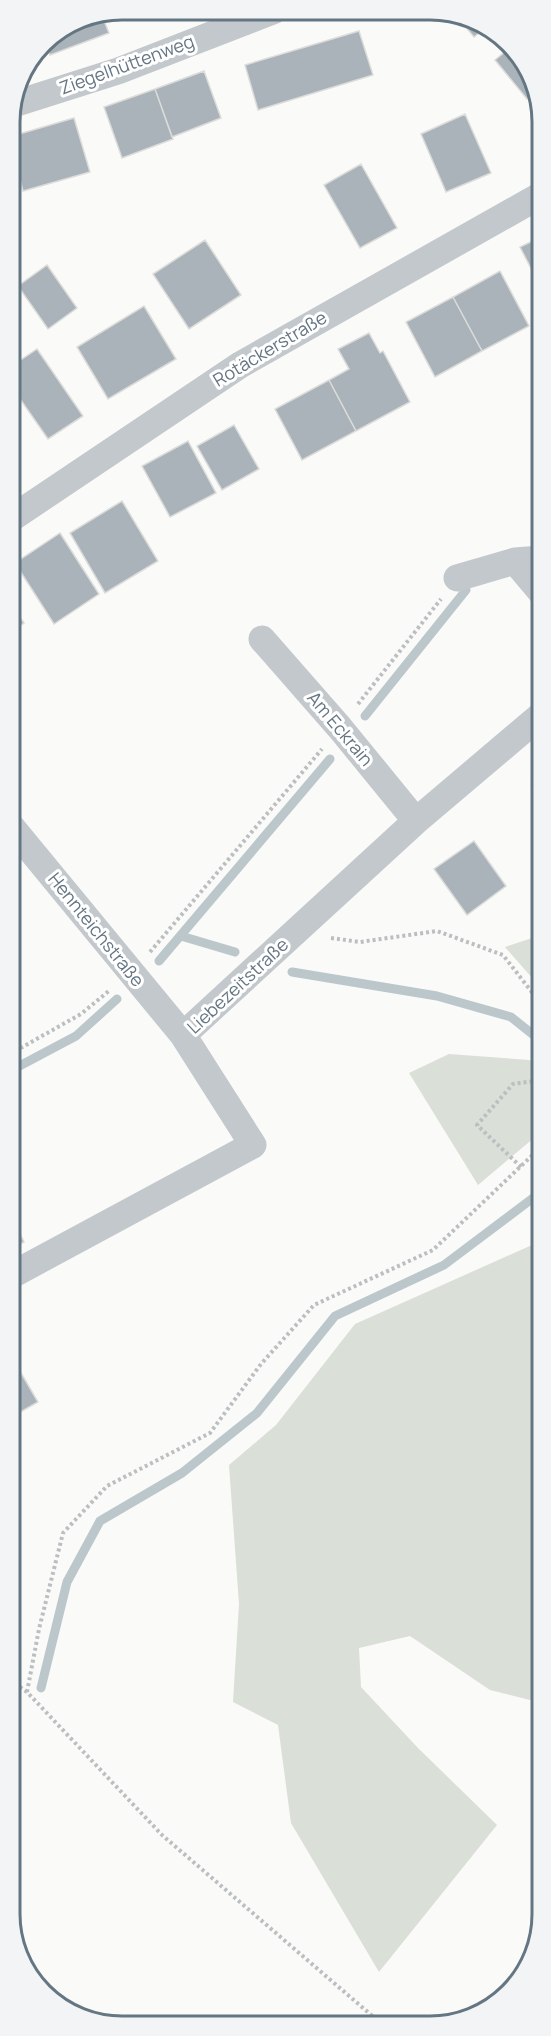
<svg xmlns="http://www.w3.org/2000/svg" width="551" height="2036" font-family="Manrope,sans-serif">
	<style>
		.green { fill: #dadfd7 }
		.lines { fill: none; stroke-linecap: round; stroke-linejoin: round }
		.stream { stroke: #bbc7cb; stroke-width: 9 }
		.building { fill: #aab3b9; stroke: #dcdcda; stroke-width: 1.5 }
		.path { stroke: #bbbfc2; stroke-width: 4; stroke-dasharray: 3 3; stroke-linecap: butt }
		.minor { stroke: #c3c8cc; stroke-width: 27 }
		.labels { text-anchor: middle; stroke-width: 6; stroke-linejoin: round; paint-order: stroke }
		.street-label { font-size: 18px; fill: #657683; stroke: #fff }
		.rim { fill: none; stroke: #657683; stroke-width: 3 }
	</style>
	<rect width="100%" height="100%" fill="#fafaf8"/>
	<!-- green -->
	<path class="green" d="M541,935v53l-36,-41z
		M449,1054l80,6 12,5v67l-63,53 -69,-112z
		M541,1241l1,462 -52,-13 -80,-54 -51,12 2,39 57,61 79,77 -118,147 -88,-149 -13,-98 -45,-23 6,-98 -10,-139 47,-40 79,-101z"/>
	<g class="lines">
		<!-- stream -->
		<path class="stream" d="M365,716l101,-126
			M181,936l54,16
			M159,961l171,-202
			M292,972l145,24 74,21 30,24
			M10,1071l66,-35 41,-37
			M41,1688l26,-106 33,-61 82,-48 75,-60 78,-97 109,-51 97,-73"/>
	</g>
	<!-- building -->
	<path class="building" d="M101,13l8,20 -59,22 -5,-15 34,-23z
		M454,13h4l26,16 -10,8z
		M359,31l14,44 -115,35 -13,-45z
		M512,46l22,46 -7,7 -32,-39z
		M204,71l17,47 -49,19 -17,-48z
		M155,89l18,50 -51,19 -18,-51z
		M465,114l26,59 -45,19 -25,-58z
		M74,118l16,54 -67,19 -14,-54z
		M361,164l36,64 -37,20 -36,-63z
		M541,237v51l-21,-41z
		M205,240l36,55 -52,34 -36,-55z
		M47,265l30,43 -29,21 -30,-43z
		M500,271l29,55 -47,25 -29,-54z
		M453,297l29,54 -47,26 -29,-55z
		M144,306l32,53 -68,40 -31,-52z
		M369,333l11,20 3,-2 27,51 -54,29 -27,-51 20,-11 -11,-20z
		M37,349l46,67 -35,23 -39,-56v-15z
		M329,380l27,51 -54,29 -27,-51z
		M234,425l25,44 -37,21 -25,-44z
		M188,441l28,52 -46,24 -28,-51z
		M122,501l36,60 -53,32 -35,-60z
		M60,533l39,61 -45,30 -39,-61z
		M9,601l15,22 -15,10z
		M541,775v21l-10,-12z
		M474,841l32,45 -39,29 -33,-46z
		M10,1213l14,29 -14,8z
		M10,1354l28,48 -28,16z"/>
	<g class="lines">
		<!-- path -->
		<path class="path" d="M358,704l83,-105
			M331,938l29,4 77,-11 66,24 35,45 3,1
			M150,952l172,-203
			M10,1054l71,-40 29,-24
			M521,1167l-44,-42 36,-41 28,-4
			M10,1680l17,12 135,143 222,191
			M27,1692l12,-63 24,-96 44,-47 103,-53 51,-69 53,-59 119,-55 108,-103"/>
		<!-- minor -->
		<path class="minor" d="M14,104l104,-33 155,-60
			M9,520l231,-155 301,-170
			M515,561l26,31
			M457,578l58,-17 26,-2
			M262,639l78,89 76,93
			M10,825l173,210
			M10,1276l243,-131 -70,-110 233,-214 125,-106"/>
	</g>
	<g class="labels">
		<!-- street labels -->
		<g class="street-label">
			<text transform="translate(127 65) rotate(-20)" y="6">Ziegelhüttenweg</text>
			<text transform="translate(270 349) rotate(-31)" y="6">Rotäckerstraße</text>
			<text transform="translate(340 729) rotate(50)" y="6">Am Eckrain</text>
			<text transform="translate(96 930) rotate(51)" y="6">Hennteichstraße</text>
			<text transform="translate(238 986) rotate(-43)" y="6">Liebezeitstraße</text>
		</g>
	</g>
	<!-- crop -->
	<path d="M0 0H551V2036H0ZM122 20H430A102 102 0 0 1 532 122V1914A102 102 0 0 1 430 2016H122A102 102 0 0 1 20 1914V122A102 102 0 0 1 122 20Z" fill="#f3f4f5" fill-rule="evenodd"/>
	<path class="rim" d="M122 20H430A102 102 0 0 1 532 122V1914A102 102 0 0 1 430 2016H122A102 102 0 0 1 20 1914V122A102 102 0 0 1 122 20Z"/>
</svg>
